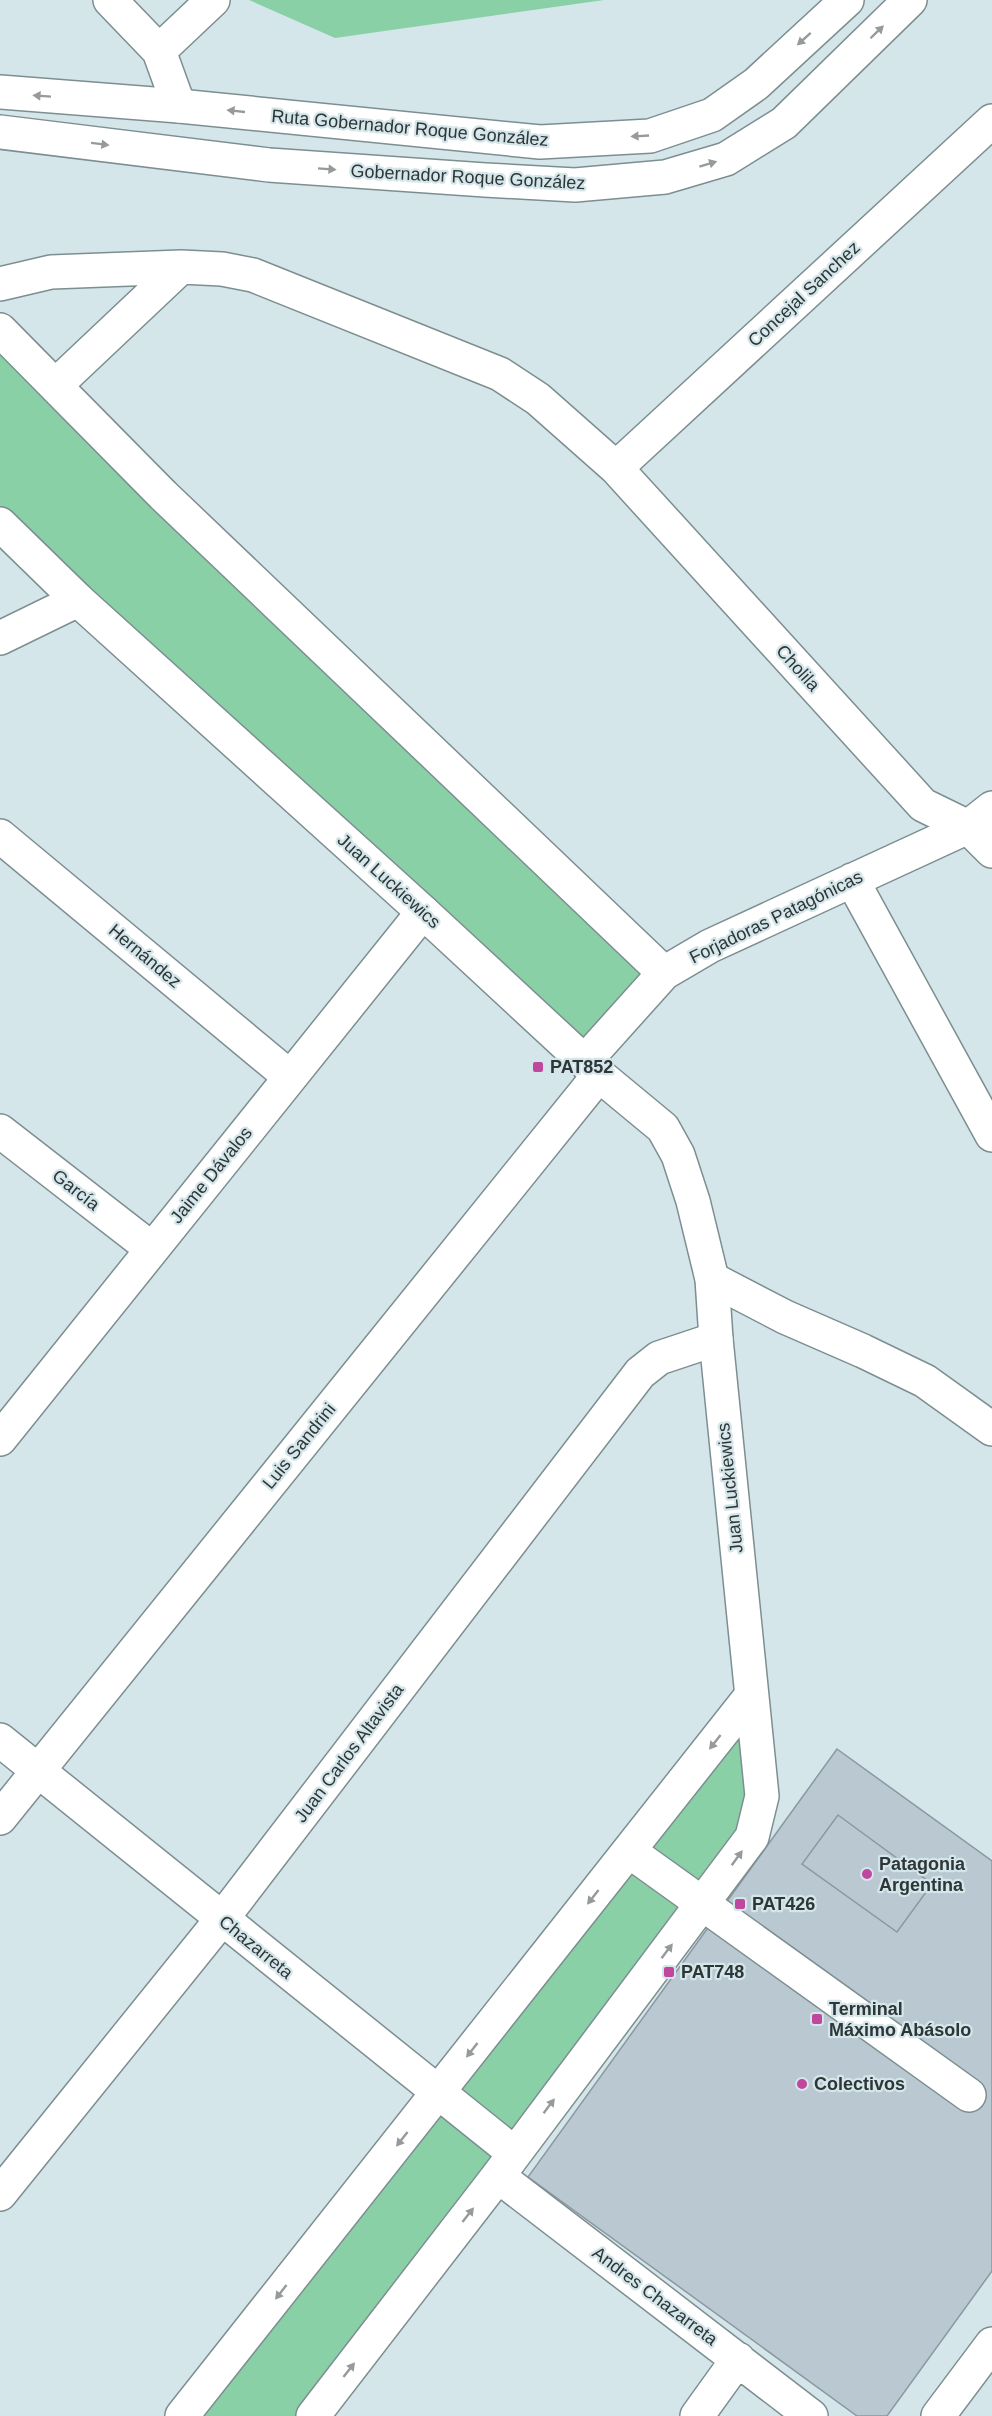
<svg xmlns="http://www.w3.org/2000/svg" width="992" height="2416" font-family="Arial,sans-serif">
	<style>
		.green { fill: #89d0a6 }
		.building { fill: #bac8d1; stroke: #8b98a1; stroke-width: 1.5 }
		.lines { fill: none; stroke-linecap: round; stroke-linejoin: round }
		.minor-casing { stroke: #7d8e91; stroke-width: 36 }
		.major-casing { stroke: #7d8e91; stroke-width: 36 }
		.minor { stroke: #fff; stroke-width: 33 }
		.major { stroke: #fff; stroke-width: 33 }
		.oneway { fill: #969a9b }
		.poi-dot { fill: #bf479d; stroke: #d4e6ea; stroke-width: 2 }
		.labels { text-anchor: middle; stroke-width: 4.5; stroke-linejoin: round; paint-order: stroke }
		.street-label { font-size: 18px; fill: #2e3637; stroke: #d4e6ea }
		.poi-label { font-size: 18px; font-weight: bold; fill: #2e3637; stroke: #d4e6ea; text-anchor: start }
	</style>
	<rect width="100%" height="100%" fill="#d4e6ea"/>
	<!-- green -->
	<path class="green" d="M249,0h355l-269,38z
		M0,330l664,643 -79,88 -585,-537z
		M751,1696l11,100 -449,620h-131z"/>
	<!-- building -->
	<path class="building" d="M837,1749l155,112v410l-105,145h-30l-329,-239z
		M838,1815l94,69 -35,48 -95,-68z"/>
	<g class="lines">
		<defs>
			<path id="minor" d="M110,0l49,51 20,55
				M159,51l54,-51
				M0,284l51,-12 130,-5 41,2 31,6 247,99 38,25 78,69 307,337 45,22 24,24
				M0,330l163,165 501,478
				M56,385l125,-118
				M616,468l376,-347
				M0,638l78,-38
				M0,836l290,241
				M852,880l140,255
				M585,1061l79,-88 46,-27 258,-119 24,-19
				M0,1131l152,118
				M712,1279l73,38 78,34 62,30 67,48
				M0,1439l423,-527
				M0,1740l514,413
				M0,1818l599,-743
				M629,1851l340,244
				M498,2176l313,240
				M0,2194l221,-274 419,-547 19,-15 57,-19
				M697,2416l41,-57
				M938,2416l54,-72"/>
			<path id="major" d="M0,92l179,14 361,36 110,-6 62,-21 44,-31 91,-84
				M0,132l269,33 216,15 90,5 90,-8 61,-18 58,-36 126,-123
				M0,524l78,76 345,312 176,163 64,53 15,27 15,46 19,78 4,60 46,457 -10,41 -254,339 -185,240
				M182,2416l569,-720"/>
		</defs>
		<!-- minor casing -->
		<use href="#minor" class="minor-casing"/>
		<!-- major casing -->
		<use href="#major" class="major-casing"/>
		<!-- minor -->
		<use href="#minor" class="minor"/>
		<!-- major -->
		<use href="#major" class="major"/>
	</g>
	<!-- one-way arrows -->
	<defs><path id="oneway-solid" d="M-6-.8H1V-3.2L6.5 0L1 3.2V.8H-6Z" transform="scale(1.5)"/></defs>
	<g class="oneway">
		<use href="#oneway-solid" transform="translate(877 32) rotate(-44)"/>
		<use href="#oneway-solid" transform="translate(804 39) rotate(138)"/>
		<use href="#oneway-solid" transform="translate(42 96) rotate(-176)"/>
		<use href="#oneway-solid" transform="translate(236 111) rotate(-174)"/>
		<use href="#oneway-solid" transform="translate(640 136) rotate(177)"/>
		<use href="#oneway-solid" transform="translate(100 144) rotate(7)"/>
		<use href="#oneway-solid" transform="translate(708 164) rotate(-17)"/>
		<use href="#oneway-solid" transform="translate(327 169) rotate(4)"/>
		<use href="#oneway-solid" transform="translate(715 1742) rotate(128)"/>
		<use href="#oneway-solid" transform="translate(737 1858) rotate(-54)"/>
		<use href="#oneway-solid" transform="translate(593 1897) rotate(128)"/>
		<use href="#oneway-solid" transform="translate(667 1951) rotate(-53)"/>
		<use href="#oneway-solid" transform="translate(472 2050) rotate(128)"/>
		<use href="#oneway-solid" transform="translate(549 2106) rotate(-53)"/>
		<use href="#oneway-solid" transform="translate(402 2139) rotate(128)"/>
		<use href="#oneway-solid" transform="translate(468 2215) rotate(-52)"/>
		<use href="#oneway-solid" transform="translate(281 2292) rotate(128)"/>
		<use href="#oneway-solid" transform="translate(349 2370) rotate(-52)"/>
	</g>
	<!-- markers -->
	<g class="poi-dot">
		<rect x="532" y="1061" width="12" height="12" rx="3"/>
		<circle cx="867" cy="1874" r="6"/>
		<rect x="734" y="1898" width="12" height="12" rx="3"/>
		<rect x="663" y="1966" width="12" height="12" rx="3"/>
		<rect x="811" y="2013" width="12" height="12" rx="3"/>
		<circle cx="802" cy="2084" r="6"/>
	</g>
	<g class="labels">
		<!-- street labels -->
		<g class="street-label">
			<text transform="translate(410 128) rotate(5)" y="6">Ruta Gobernador Roque González</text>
			<text transform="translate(468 177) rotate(3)" y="6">Gobernador Roque González</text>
			<text transform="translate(804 294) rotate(-43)" y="6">Concejal Sanchez</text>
			<text transform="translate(798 668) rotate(48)" y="6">Cholila</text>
			<text transform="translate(389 881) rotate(42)" y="6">Juan Luckiewics</text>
			<text transform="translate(776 917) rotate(-26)" y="6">Forjadoras Patagónicas</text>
			<text transform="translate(145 956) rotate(40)" y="6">Hernández</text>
			<text transform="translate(211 1175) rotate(-51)" y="6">Jaime Dávalos</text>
			<text transform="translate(76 1190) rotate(38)" y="6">García</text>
			<text transform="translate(299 1446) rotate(-51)" y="6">Luis Sandrini</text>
			<text transform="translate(730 1488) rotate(-96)" y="6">Juan Luckiewics</text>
			<text transform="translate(349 1753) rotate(-53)" y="6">Juan Carlos Altavista</text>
			<text transform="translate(256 1947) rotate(39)" y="6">Chazarreta</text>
			<text transform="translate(655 2296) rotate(37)" y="6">Andres Chazarreta</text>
		</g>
		<!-- poi labels -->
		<g class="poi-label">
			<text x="550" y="1073">PAT852</text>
			<text x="879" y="1870">Patagonia<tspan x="879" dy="21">Argentina</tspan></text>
			<text x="752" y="1910">PAT426</text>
			<text x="681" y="1978">PAT748</text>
			<text x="829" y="2015">Terminal<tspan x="829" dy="21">Máximo Abásolo</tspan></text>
			<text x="814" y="2090">Colectivos</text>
		</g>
	</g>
</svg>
